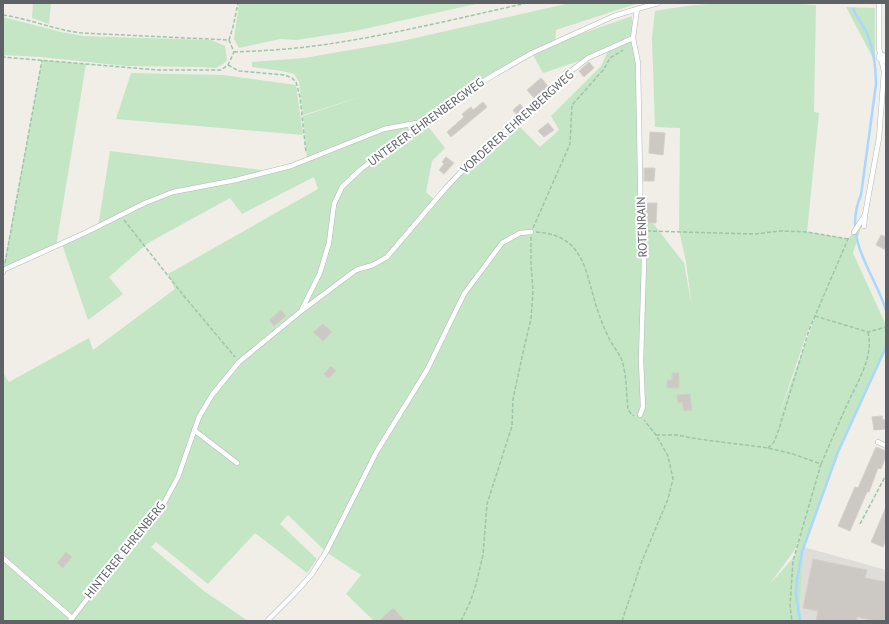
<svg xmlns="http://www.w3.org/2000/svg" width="889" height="624" font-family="'PT Sans',sans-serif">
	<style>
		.industrial { fill: #dfddd9 }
		.green { fill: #c4e6c5; fill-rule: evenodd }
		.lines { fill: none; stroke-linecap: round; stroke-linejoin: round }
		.stream { stroke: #aad7fd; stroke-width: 2.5 }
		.building { fill: #ccc9c4; stroke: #d5d0c5 }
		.service-casing { stroke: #b4b7bb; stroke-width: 5.5 }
		.minor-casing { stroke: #b4b7bb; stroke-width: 10 }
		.path { stroke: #9cc5a9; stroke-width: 1.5; stroke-dasharray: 4 2; stroke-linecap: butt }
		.service { stroke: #fff; stroke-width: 4.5 }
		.minor { stroke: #fff; stroke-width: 9 }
		.labels { text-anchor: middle; stroke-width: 4; stroke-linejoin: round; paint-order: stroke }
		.street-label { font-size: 12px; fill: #5e6267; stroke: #fff }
	</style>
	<rect width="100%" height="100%" fill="#f0eee7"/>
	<!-- industrial -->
	<path class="industrial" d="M804,547l82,23v51h-83l-3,-14z"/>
	<!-- green -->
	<path class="green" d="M33,3h18l-2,21 -17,-6z
		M239,3h241l-125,28 -59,9 -16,-1 -41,9 -5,-9z
		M570,3h69l-83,27 -1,13 77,-27v19l-31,15 -13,8 -45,15 -11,-20 -66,39 -73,55 33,-23 19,24 -13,13 -6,31 9,8 41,-44 40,-33 24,24 19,-17 -8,-14 50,-50 7,-15 25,-13 3,13 5,157 43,55 8,44 -6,-45 -7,-32 1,-102 -25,-1 -3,-89 3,-27c53,-11 107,-9 161,-6l-2,107 5,1 -12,119 41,7 6,-7 11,-17 -12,38 32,70 1,24 -48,105 -34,95 -4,60 3,14h-429l-28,-27 15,-19 -35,-23 -38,-37 -8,9 37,35 -10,14 -52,-40 -47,51 -52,-42 -5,5 53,44 44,30h-245v-248l6,9 80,-44 4,12 82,-61 -7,-15 150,-85 -4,-12 -72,37 -12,-16 -82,45 -39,34 14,17 -35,26 -26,-76 36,-17 12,-76 160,20 37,-11 -4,-44 60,-20 -60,19 -4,-33 -5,-8 -12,-3 -30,-4v-5l52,-4 98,-17zM813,320h1l-36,98 30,-88zM802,528l-7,28 -26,29 27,-37z
		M846,7l29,1v54z
		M3,17l58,15 22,4 128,4 14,6 2,14 -4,4 -7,4 -18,-1 -72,-1 -86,-9 -37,-2z
		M42,60l44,4 -30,183 -53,23z
		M131,73l92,2 73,10 7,50 -187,-16z"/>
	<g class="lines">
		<!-- stream -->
		<path class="stream" d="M853,9c4,8 9,15 13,22 7,16 10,36 10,53l-15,111c-19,44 12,75 25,115
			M800,621l-4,-26 1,-15 5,-28 36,-100 48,-105"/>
	</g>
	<!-- building -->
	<path class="building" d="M589,62l5,6 -10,9 -5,-6z
		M541,78l7,8 -14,12 -7,-8z
		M483,102l4,5 -36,30 -4,-5 17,-15 -2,-3 9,-7 2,3z
		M520,104l4,5 -7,6 -4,-5z
		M548,123l6,7 -10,7 -6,-6z
		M650,132l15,1 -2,22 -14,-2z
		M446,157l8,6 -10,11 -5,-4 5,-6 -2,-2z
		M644,168h11l-1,13h-10z
		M645,203h12l-1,20 -11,-1z
		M881,235l5,2v13l-10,-5z
		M281,310l5,6 -12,10 -5,-6z
		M323,324l9,8 -9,9 -10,-9z
		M331,366l5,5 -7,7 -5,-4z
		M672,373h7v15h-12v-8h5z
		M690,394l2,16 -8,1 -2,-9 -4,1 -1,-8z
		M882,416l1,4 3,-1v10l-12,1 -2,-13z
		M876,447l10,4v5l-5,13 -3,-1 -9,24h-2l-17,39 -12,-5 17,-39 3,1z
		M886,507v33l-3,7 -12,-5z
		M66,552l6,5 -9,11 -6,-5z
		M813,559l54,11 -2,8 21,4v39h-10l-19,-4v4h-41l2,-10 -15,-3z
		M393,608l12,13h-26z"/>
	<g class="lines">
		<defs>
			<path id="service" d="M633,38l5,25 3,168 3,31 -3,98 2,47 -3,8
				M864,226l1,-11 14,-77 5,-66 -5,-24v-45
				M854,232l11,-17
				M3,272v-2l84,-38 58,-29 28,-11 63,-12 55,-14 93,-37 32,-6 5,1
				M302,309l18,-36 9,-30 5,-39 8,-17 19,-18 60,-45 45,-32 31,-19 35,-20 82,-37 23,-7
				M194,430l43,33
				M878,442l8,4
				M3,558l69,60
				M70,621l44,-57 32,-38 18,-23 14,-26 21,-60 13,-22 27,-33 61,-50 56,-42 17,-5 14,-8 58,-68 31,-33 69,-59 18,-16 8,-10 17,-13 45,-20 4,-29 21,-6
				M267,621l27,-27 18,-20 14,-22 51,-101 50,-81 37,-76 38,-51 18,-10 11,-1"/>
			<path id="minor" d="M881,57l5,2"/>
		</defs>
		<!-- service casing -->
		<use href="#service" class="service-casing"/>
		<!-- minor casing -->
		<use href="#minor" class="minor-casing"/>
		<!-- path -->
		<path class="path" d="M3,15c27,4 52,15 79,18l147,7 5,12 -6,13 -7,5h-63l-155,-13
			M229,40l4,-13 5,-24
			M234,52c29,-1 59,-3 88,-7 69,-10 137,-27 205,-42
			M228,65l11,6 46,4 7,3 4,4 4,15 6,56
			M124,220l60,76 51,61
			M533,228l37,-84 2,-39 32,-36 6,-11 13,-8
			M647,231l108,3 25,-3 27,1 41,7
			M536,232c52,3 49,45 63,82 3,9 7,19 12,28 3,5 7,10 10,16 6,16 5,34 7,51l3,5 3,2
			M5,263l37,-203
			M815,316l53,16 18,-5
			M656,435h22l13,3 77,10 25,6 28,10 -28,97 -3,44 2,16
			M768,448l6,-6 5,-13 30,-99 39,-91 2,-2
			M821,464c9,-20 17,-40 26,-59 10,-23 27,-47 21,-73
			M860,524l26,-49
			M461,621l10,-21 5,-16 7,-29 4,-51 25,-78 1,-27 11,-51 7,-29 2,-28 -2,-27v-27
			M622,621l20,-60 26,-62 5,-20 -5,-23 -12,-21 -12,-15"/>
		<!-- service -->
		<use href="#service" class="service"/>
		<!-- minor -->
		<use href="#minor" class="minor"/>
	</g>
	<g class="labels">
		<!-- street labels -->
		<g class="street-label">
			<text transform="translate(426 122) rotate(-36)" y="4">UNTERER EHRENBERGWEG</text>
			<text transform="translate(517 122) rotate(-42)" y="4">VORDERER EHRENBERGWEG</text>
			<text transform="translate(642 227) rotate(-92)" y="4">ROTENRAIN</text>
			<text transform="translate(125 550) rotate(-51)" y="4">HINTERER EHRENBERG</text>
		</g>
	</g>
	<!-- border -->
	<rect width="889" height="624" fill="none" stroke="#5e6267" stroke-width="8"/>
</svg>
